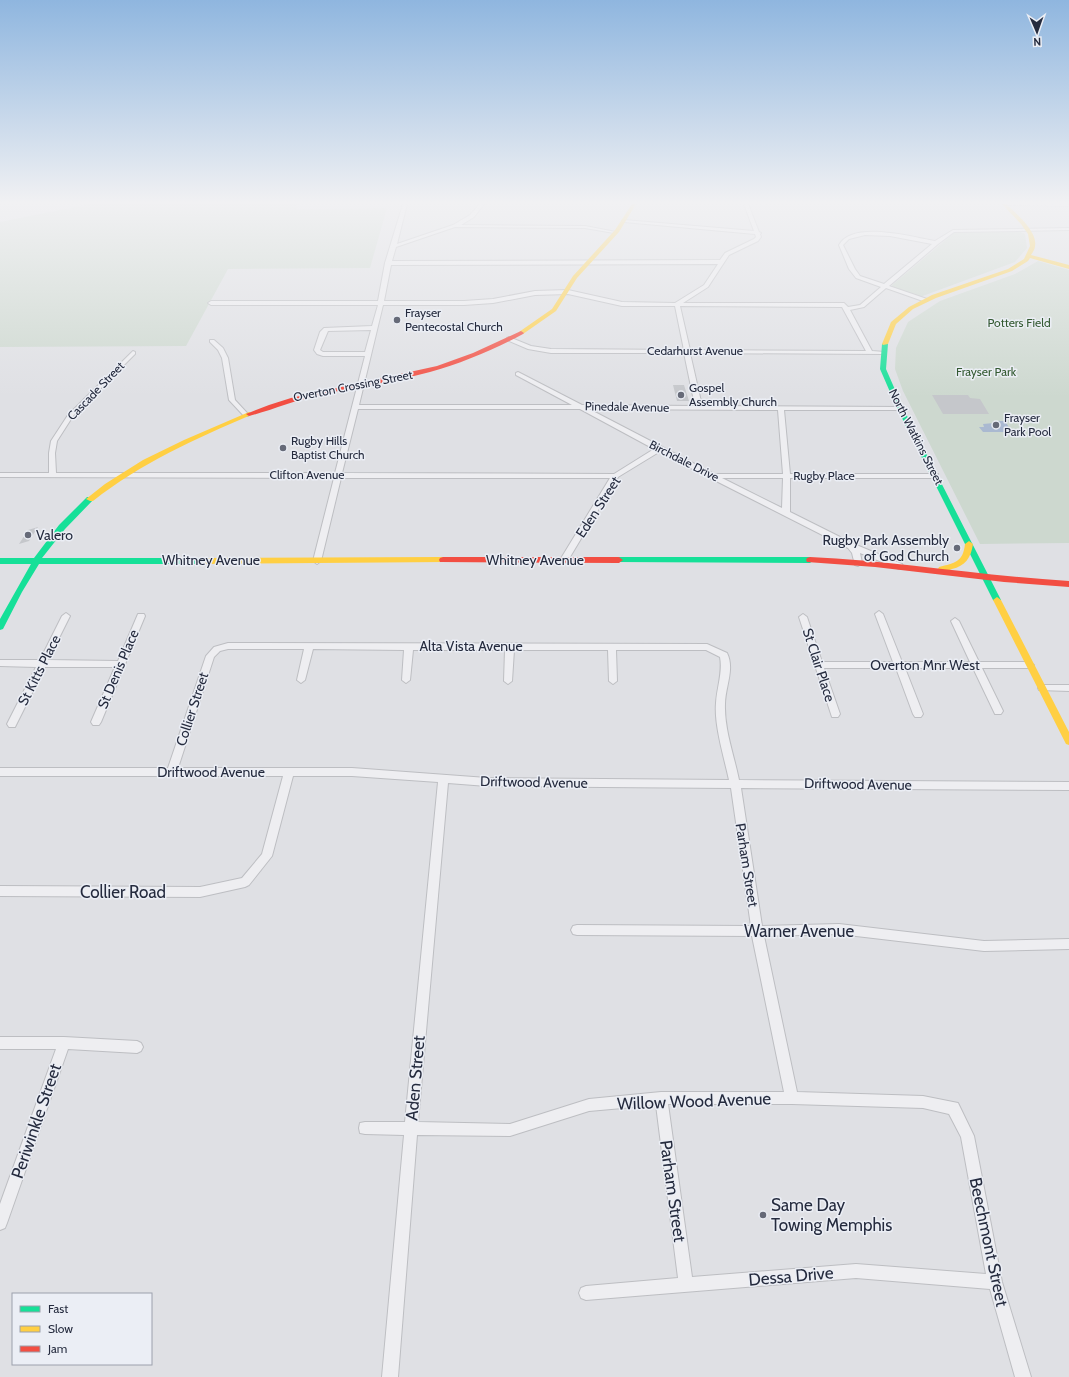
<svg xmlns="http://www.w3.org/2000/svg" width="1069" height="1377" font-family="Cabin,sans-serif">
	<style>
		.green { fill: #cdd8cf }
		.water { fill: #aab9d1 }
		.building { fill: #c5c7cb }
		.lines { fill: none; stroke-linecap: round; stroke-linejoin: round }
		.street-casing { stroke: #bdbec2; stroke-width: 2 }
		.street { fill: #eeeef1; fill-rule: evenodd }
		.fast { fill: #16e098; fill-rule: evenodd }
		.slow { fill: #ffcf43; fill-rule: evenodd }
		.jam { fill: #f24e42; fill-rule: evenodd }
		.poi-dot { fill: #666a78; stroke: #ebeef5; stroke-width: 1.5 }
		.labels { text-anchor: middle; stroke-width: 3; stroke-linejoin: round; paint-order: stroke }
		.far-poi-label { font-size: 12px; fill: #252b3e; stroke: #ebeef5; text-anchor: start }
		.far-park-label { font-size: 12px; fill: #345a32; stroke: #ebeef5 }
		.far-street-label { font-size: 12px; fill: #252b3e; stroke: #ebeef5 }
		.street-label { font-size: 14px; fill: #252b3e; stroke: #ebeef5 }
		.poi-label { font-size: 14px; fill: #252b3e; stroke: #ebeef5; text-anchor: start }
		.near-street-label { font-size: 17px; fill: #252b3e; stroke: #ebeef5 }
		.near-poi-label { font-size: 17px; fill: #252b3e; stroke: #ebeef5; text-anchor: start }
	</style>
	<rect width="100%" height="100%" fill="#dfe0e4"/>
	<!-- green -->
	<path class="green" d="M90,204h208l-2,5 91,-1 -17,60 -142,1 -42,77 -186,1v-125z
		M1018,231l7,3 2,14 -12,14 -95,35 -29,-11 64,-54z
		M1038,261l31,9v273l-89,1 -77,-153 -8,-22 1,-21 12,-26 32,-21 75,-27z"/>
	<!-- water -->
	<path class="water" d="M993,421h12l7,11h-29l-4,-5h5l-1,-3 11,-1z"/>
	<!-- building -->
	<path class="building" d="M673,385h11l5,16h-12z
		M932,395h36l2,3 10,1 9,15h-46z
		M38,527l-9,14 -10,3 9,-14z"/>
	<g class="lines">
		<defs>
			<path id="street" d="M403,204h4l-10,40 56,-19 17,-10 10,-11h4l-10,13 -13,8 124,1 31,6 -2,1 -29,-5 -130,-1 -59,20 -4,14 328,-1 5,-7 29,-14 2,-2 -1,-3 -131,-12 -2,-1 2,-1 130,11 -10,-27h4l11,28 2,1 -1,1 1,3 -3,4 -29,14 -21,32 -25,16h161l4,4 12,-2 21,-18 -25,-9 -7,-9 -10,-24c13,-25 74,-8 96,-4l18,-11 116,-2v2l-115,2 -16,12 -49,42 38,13v2h-4l-37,-13 -22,19 -14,3 22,41 13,1v2l-195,-1 12,53 200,1v2l-2,1h-116l6,64h148v4h-148v34l64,32 48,20 1,2 -1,2 -3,1 -39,-16 2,10 -4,3 -3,-1 -3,-12 -4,-5 -189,-96 -41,25 -51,85 -3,1 -4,-3 50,-82h-269l-20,83 -4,3 -4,-3 21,-83 -334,-1v-4h49v-20l2,-12 17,-26 65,-64 2,1v2l-62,62 -16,25 -2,12 1,20h279l30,-117h-42l-6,-2 -3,-4 6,-18 4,-4 48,-2 6,-21h-167l-3,-2 3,-2h167l7,-38zM865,235l25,1 42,8 -48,40 -24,-8 -5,-7 -12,-24 6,-6zM718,264l-14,21 -29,18 -53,-1 -54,-12 -33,1 -42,8 -29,2h-80l7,-36zM568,294l54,12h53l9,44 -133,-1 -20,-3 -22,-9 -2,1v2l21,9 23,4h133l11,53 -113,-1 -64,-33 -2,1v2l56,30h-213l24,-100h81l29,-2 42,-8zM680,306l162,1 24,44 -176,-1zM371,330l-6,22h-42l-3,-2 8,-19zM358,409h222l74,40 -40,25 -272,-1zM589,409l189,1 5,64h-69zM722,478h61l-1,30z
				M1003,204h66v2l-64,-1z
				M210,340h4l9,8 5,10 7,42 13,14v2h-4l-15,-16 -7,-42 -4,-8 -8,-8z
				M879,611l4,3 19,48h68l-19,-41 4,-3 4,3 20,41h51l4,3 -4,3h-48l21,43 -2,3h-6l-22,-46h-68l18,46 -2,3h-6l-2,-3 -17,-46h-72l16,46 -2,3h-6l-33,-100 4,-3 4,3 15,45h71l-18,-48z
				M66,613l4,3 -22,44 70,1 20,-47h6l1,2 -44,106 -2,3h-6l-2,-3 24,-55h-70l-30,60h-6l-2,-3 29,-57 -36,-1v-6h40l22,-44z
				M228,643l479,1 20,9c8,16 -2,34 -2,51 -1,25 9,51 14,76l330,2v8l-328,-2 21,138 77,-2 145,17 85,-2v10l-85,2 -145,-17 -75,2 33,156 126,4 35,7 16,33 28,146 29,95h-16l-25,-88 -134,-11 -270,22 -5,-2 -2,-5 2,-5 5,-2 92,-8 -22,-173 -67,6 -79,25 -93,-1 -19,242h-16l22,-242 -39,-1 -5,-1 -1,-5 1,-5 5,-1h40l33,-340 -86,-6h-59l-21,80 -23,29 -4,2 -45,10 -200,-1v-10l200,1 42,-9 20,-24 21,-78h-283v-8h168l38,-112 8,-9zM228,649h76l-7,31 4,3 4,-3 8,-31 91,1 -2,30 4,3 4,-3 3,-30h92l-1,31 4,3 4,-3 2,-31h94l1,31 4,3 4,-3 -1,-31h90l14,7c3,15 -3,30 -4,46 -2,22 8,54 13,77l-242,-2 -135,-10h-174l36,-111 6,-6zM448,783l39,3 244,2 20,138 -174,-1 -4,1 -2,4 2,4 4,1 175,1 32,156h-123l-72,7 -79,25 -92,-2zM668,1104h124l131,4 26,6 12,23 25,137 -130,-10 -164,13z
				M1042,685h27v6l-30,-1 -1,-2 1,-2z
				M0,1037h64l73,4 4,2 2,4 -2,4 -4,2 -69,-4 -61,174 -2,5 -5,2v-26l56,-155h-56z"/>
		</defs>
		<!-- street casing -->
		<use href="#street" class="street-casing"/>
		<!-- street -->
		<use href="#street" class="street"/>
		<!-- fast -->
		<path class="fast" d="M885,342l3,2 -2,25 17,39 98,192 -1,2 -3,1 -4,-3 -96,-192 -17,-39 2,-25z
			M87,497h3l4,2 -29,30 -23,29h162l4,3 -4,3h-165l-17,28 -19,37 -3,1v-11l31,-55h-31v-6h34l25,-33z
			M619,557h191l4,3 -4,3 -194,-1 -1,-2 1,-2z"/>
		<!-- slow -->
		<path class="slow" d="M632,204h4l-17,28 -42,46 -21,33 -33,23h-4v-2l33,-23 21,-33 42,-46z
			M1002,204h4c10,9 32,28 29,42 0,3 -2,6 -4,9l38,10v4l-39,-11 -2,3 -16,10 -76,27 -23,11 -17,15 -8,20 -5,1 -1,-1 9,-22 18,-15 23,-12 76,-26 16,-10 6,-13 -2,-12 -7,-10z
			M249,412l2,1v2c-56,24 -110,48 -158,86h-3l-4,-2 19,-15 38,-24 41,-20z
			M969,541l4,3c-2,14 -8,22 -21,25 -5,2 -8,3 -13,2l-1,-2 1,-2c16,-4 24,-5 26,-23z
			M443,557l3,1 1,2 -1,2 -242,2 -4,-3 4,-3z
			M997,597l4,3 68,132v13l-3,-1 -73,-144z"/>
		<!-- jam -->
		<path class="jam" d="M521,331l3,2 -1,1c-30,16 -61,29 -93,38 -37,10 -76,15 -114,24 -23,5 -44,14 -67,20l-3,-2 23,-9 22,-7 146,-32 36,-13z
			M443,557h176l4,3 -4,3 -179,-1 -1,-2 1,-2z
			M810,557c87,4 172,19 259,24v6l-65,-5 -129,-15 -68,-5 -1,-2 1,-2z"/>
	</g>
	<!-- sky -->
	<linearGradient id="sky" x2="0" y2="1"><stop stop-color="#8fb6df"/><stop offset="0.51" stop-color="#f1f1f3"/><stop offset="1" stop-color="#f1f1f3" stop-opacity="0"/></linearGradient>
	<rect width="1069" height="397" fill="url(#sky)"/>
	<!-- markers -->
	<g class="poi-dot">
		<circle cx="397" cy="320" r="4"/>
		<circle cx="681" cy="395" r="4"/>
		<circle cx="996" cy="425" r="4"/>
		<circle cx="283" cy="448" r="4"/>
		<circle cx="28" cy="535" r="4"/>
		<circle cx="957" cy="548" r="4"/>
		<circle cx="763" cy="1215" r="4"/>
	</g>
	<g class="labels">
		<!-- far-poi labels -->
		<g class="far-poi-label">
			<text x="405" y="317">Frayser<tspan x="405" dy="14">Pentecostal Church</tspan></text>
			<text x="689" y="392">Gospel<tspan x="689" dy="14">Assembly Church</tspan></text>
			<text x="1004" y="422">Frayser<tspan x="1004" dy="14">Park Pool</tspan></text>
			<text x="291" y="445">Rugby Hills<tspan x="291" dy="14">Baptist Church</tspan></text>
		</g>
		<!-- far-park labels -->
		<g class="far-park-label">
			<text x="1019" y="327">Potters Field</text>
			<text x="986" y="376">Frayser Park</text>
		</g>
		<!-- far-street labels -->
		<g class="far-street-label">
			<text x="695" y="355">Cedarhurst Avenue</text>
			<text transform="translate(353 386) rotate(-11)" y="4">Overton Crossing Street</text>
			<text transform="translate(96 391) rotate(-46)" y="4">Cascade Street</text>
			<text transform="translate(627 407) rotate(1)" y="4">Pinedale Avenue</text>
			<text transform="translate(916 437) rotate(63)" y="4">North Watkins Street</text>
			<text transform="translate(684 461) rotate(27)" y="4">Birchdale Drive</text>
			<text x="307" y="479">Clifton Avenue</text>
			<text x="824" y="480">Rugby Place</text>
		</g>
		<!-- street labels -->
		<g class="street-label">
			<text transform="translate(598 507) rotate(-57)" y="5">Eden Street</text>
			<text x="211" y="565">Whitney Avenue</text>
			<text x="535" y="565">Whitney Avenue</text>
			<text x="471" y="651">Alta Vista Avenue</text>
			<text transform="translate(819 665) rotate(72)" y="5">St Clair Place</text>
			<text x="925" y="670">Overton Mnr West</text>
			<text transform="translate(118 669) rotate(-67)" y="5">St Denis Place</text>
			<text transform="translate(39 670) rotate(-63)" y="5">St Kitts Place</text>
			<text transform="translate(192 709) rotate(-72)" y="5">Collier Street</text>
			<text x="211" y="777">Driftwood Avenue</text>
			<text transform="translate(534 782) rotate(1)" y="5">Driftwood Avenue</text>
			<text transform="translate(858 784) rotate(1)" y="5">Driftwood Avenue</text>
			<text transform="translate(747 865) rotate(81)" y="5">Parham Street</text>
		</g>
		<!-- poi labels -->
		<g class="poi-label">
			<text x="36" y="540">Valero</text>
			<text x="949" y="545" text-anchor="end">Rugby Park Assembly<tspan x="949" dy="16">of God Church</tspan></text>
		</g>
		<!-- near-street labels -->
		<g class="near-street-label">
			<text x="123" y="898">Collier Road</text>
			<text x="799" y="937">Warner Avenue</text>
			<text transform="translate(415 1078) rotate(-85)" y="6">Aden Street</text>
			<text transform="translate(694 1101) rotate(-2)" y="6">Willow Wood Avenue</text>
			<text transform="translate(36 1121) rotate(-71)" y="6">Periwinkle Street</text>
			<text transform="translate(673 1191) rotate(82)" y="6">Parham Street</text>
			<text transform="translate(989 1242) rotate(78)" y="6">Beechmont Street</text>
			<text transform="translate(791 1276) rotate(-5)" y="6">Dessa Drive</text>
		</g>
		<!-- near-poi labels -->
		<g class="near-poi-label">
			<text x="771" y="1211">Same Day<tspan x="771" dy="20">Towing Memphis</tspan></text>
		</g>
	</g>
	<!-- legend -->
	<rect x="12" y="1293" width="140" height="72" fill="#ebeef5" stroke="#9ca0ac"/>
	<rect x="20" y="1306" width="20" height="6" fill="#16e098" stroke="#9ca0ac"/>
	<text x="48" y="1313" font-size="12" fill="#252b3e">Fast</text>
	<rect x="20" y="1326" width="20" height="6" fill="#ffcf43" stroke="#9ca0ac"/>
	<text x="48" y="1333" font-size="12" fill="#252b3e">Slow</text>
	<rect x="20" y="1346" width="20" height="6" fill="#f24e42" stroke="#9ca0ac"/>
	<text x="48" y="1353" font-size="12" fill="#252b3e">Jam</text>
	<!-- north arrow -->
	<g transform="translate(1037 32) rotate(178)" stroke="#ebeef5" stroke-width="3" paint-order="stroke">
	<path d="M0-3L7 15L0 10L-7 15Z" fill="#252b3e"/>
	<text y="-6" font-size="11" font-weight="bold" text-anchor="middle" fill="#252b3e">N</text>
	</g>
</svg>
